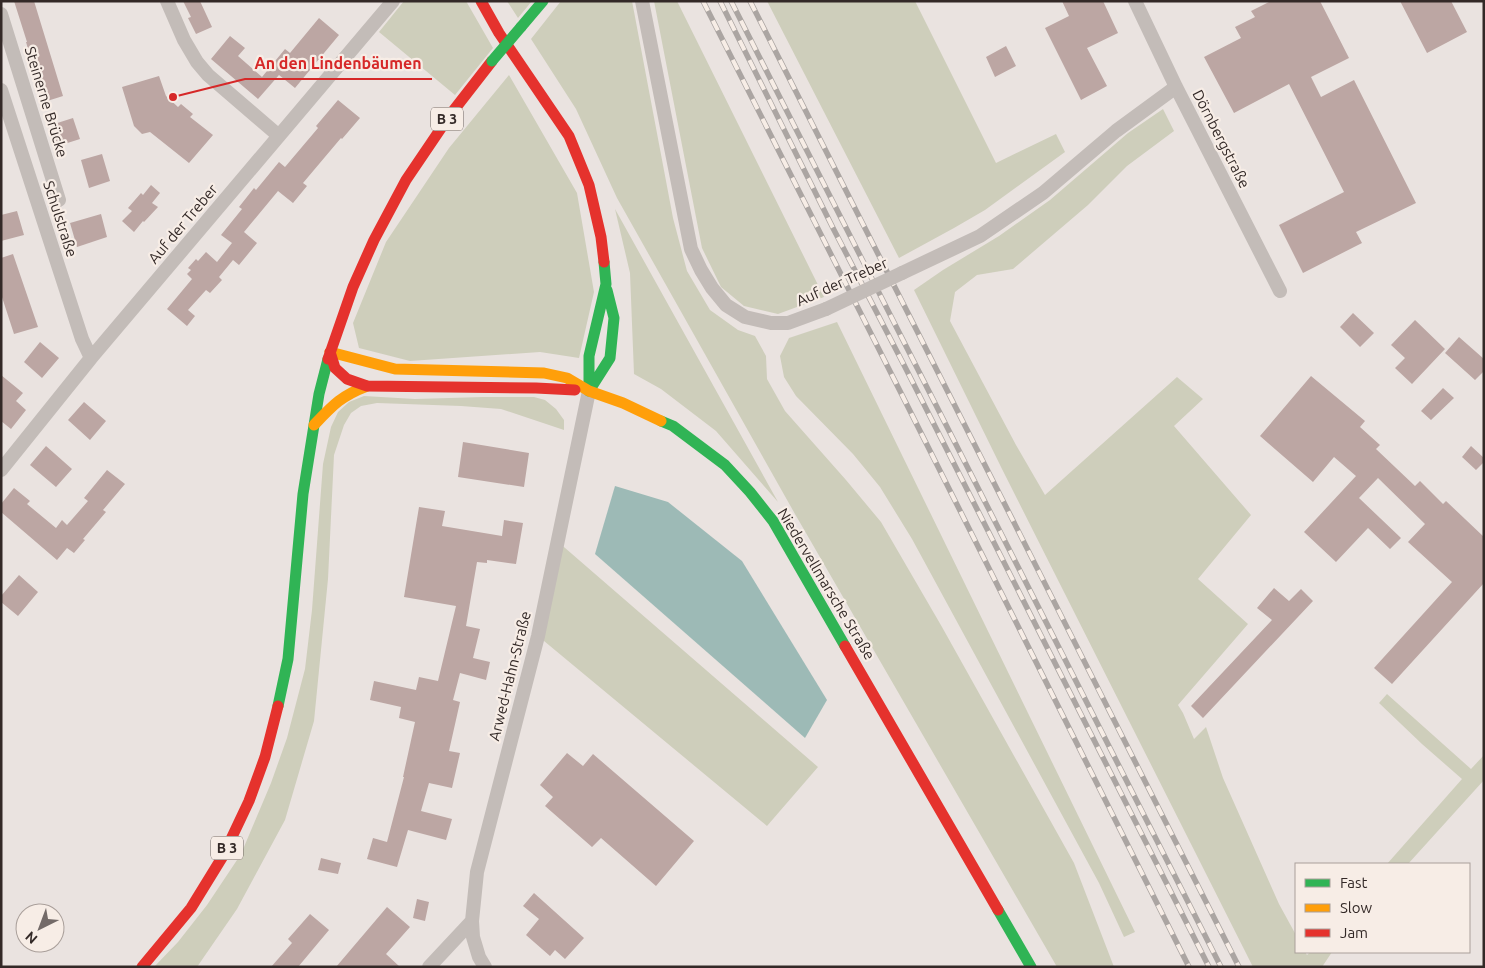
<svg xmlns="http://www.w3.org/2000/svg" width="1485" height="968" font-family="Ubuntu,sans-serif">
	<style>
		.green { fill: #cecebb }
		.water { fill: #9dbab6 }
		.building { fill: #bca6a3 }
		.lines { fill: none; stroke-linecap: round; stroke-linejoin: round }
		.street { stroke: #c3bcb8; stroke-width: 14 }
		.fast { stroke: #30b455; stroke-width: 11 }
		.slow { stroke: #ff9f0a; stroke-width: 11 }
		.jam { stroke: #e5322d; stroke-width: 11 }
		.rail-casing { stroke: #aba5a2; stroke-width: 5.5 }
		.rail { stroke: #f7ede6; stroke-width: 4; stroke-dasharray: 11; stroke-linecap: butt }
		.street-bridge { stroke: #c3bcb8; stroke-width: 14 }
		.fast-bridge { stroke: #30b455; stroke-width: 11 }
		.labels { text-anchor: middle; stroke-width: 4.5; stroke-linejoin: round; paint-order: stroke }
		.shield { fill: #f7ede6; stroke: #6e6460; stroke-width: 1 }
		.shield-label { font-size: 14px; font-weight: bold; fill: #332927 }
		.street-label { font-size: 15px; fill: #332927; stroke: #f7ede6 }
		.leader { fill: none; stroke: #d62828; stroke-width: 2 }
		.callout-dot { fill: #d62828; stroke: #f7ede6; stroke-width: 2 }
		.callout-label { font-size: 16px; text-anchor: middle; font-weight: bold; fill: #d62828; stroke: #f7ede6; stroke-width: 4.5; stroke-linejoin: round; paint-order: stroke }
	</style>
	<rect width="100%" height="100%" fill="#eae3e0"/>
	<!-- green -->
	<path class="green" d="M404,1h62l27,47 -38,47 -76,-63z
		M507,1h25l-14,17z
		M561,1h71l41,217 14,53 23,39 28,20 17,6 11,20 1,23 18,32 61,69 35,42 61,105 132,236 40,104h-57l-262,-453 -178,-316 -41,-89 -45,-70z
		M654,1h23l147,296 -46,17 -34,-8 -23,-19 -19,-39z
		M767,1h148l81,162 60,-29 9,18 -80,58 -31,18 -55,30z
		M509,75l68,118 17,99 -15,66 -39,-6 -130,9 -51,-13 -6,-25 33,-81 63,-94z
		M1163,109l11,22 -47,35 -39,39 -75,64 -36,6 -22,17 -5,29 66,124 29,50 132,-118 26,22 -29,27 77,89 -53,64 50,45 -70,81 5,8 11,26 12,-12 17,51 56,126 17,31v17h9l2,3 3,-3h22l-10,15h-69l-251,-498 -88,-179 29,-20 56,-34 51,-36 78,-67z
		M615,209l163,293 -62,-71 -55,-42 -27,-15 -4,-101z
		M837,322l298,610 -11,5 -25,-54 -187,-344 -32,-52 -27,-33 -57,-58 -12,-19 -4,-21 9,-18z
		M364,396l51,3 68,-2h51l11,3 11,9 8,11v10l-63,-21 -40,-3 -84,-3 -16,3 -10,7 -7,12 -10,30 -6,124 -14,142 -29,99 -48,89 -40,58h-43l24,-25 29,-37 34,-51 30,-71 16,-45 18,-69 7,-59 11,-146 8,-37 7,-15 11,-10z
		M557,541l261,226 -51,59 -229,-190z
		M1387,694l84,75 13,-14v25l-76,84h-21l75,-85 -40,-35 -43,-41z"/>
	<!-- water -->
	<path class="water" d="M615,486l53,16 74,59 85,139 -22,38 -210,-184z"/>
	<!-- building -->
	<path class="building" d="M14,1h20l29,95 -19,6 -18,-60h1z
		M183,1h17l12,26 -16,7 -8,-16 3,-1z
		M1062,1h41l15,32 -31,15 20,38 -26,14 -36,-72 24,-12z
		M1271,1h49l29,57 -38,19 10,20 33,-17 62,123 -60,29 6,11 -59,30 -24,-48 65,-33 -55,-108 -55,29 -30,-56 37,-19 -6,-11 20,-10 -4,-6z
		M1400,1h51l16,31 -40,21z
		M319,18l20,17 -44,53 -16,-13 -21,24 -47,-40 19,-23 15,12 -7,8 24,21 23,-28 5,4z
		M1006,46l10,20 -21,11 -9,-20z
		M159,76l7,20 12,11 3,-3 12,10 -3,3 23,18 -24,28 -39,-31 -8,2 -8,-8 -12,-39z
		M338,100l22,18 -18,21 -1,-1 -38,45 4,3 -14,17 -15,-12 -34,41 13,11 -18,22 -6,-5 -14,17 3,3 -12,13 -4,-3 -18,20 7,6 -8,10 -20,-17 25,-30 -5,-5 4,-4 -3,-2 8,-9 2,2 8,-9 11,10 15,-19 -11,-8 21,-26 -3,-2 15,-19 2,2 23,-28 6,5 33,-39 -2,-2z
		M73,118l7,21 -22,7 -7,-21z
		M102,154l8,27 -21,7 -8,-28z
		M151,185l9,8 -8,10 6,4 -14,15 -1,-1 -9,11 -12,-11 10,-10 -4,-3 13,-15 2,2z
		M17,211l7,24 -23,6v-26z
		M101,214l6,23 -30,10 -7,-24z
		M13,254l25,73 -24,7 -13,-40v-36z
		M1353,313l21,20 -14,14 -20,-20z
		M1415,320l30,29 -33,35 -17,-16 10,-10 -14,-13z
		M1459,337l25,22v12l-9,9 -30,-27z
		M40,342l19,16 -17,20 -18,-16z
		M1,375l22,18 -7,8 10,9 -15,19 -10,-8z
		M1311,376l54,45 -5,6 20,18 -4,4 39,37 5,-5 23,23 3,-3 38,36v46l-92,101 -18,-16 78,-86 -44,-40 17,-18 -47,-46 -19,20 42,40 -11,11 -22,-21 -32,34 -32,-30 52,-56 -22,-19 -21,25 -53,-46z
		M1443,388l11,10 -23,22 -10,-9z
		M84,402l22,19 -16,19 -22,-20z
		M463,442l66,11 -5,34 -66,-10z
		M46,446l26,23 -16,18 -26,-22z
		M1471,446l13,12v4l-8,8 -14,-13z
		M107,470l18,14 -22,26 3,2 -23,27 2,1 -11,13 -7,-5 -10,12 -56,-48v-8l13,-16 16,13 -3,3 29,24 6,-8 5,5 21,-24 -4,-3z
		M419,507l26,4 -3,15 60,10 2,-16 19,3 -7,41 -29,-4v3l-10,-1 -11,64 14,3 -7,29 17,4 -4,18 -26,-7 -7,27 7,2 -11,49 11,2 -8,35 -23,-5 -8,28 31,8 -6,21 -38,-10 -11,37 -30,-8 6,-21 14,4 17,-65h-1l12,-55 -16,-4 2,-11 -31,-7 4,-19 42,9 3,-13 19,4 18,-75 -52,-9z
		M19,575l19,17 -20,24 -17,-14v-6z
		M1274,588l15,13 12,-12 12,12 -110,117 -12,-12 81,-86 -15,-12z
		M567,753l16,13 10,-12 101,87 -38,45 -55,-48 -9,9 -47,-41 8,-9 -13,-12z
		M321,858l20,5 -3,11 -20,-4z
		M534,893l50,45 -19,21 -10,-9 -5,6 -24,-21 13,-16 -16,-13z
		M417,899l12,3 -4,19 -12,-3z
		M387,907l23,20 -24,27 14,13h-64z
		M310,914l19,16 -31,37h-27l21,-24 -4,-4z"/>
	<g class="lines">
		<!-- street -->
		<path class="street" d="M167,1l17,39 13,22 11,13 71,61
			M642,1l49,248 10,21 11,18 14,17 19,12 26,6h17l38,-14
			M1135,1l41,86 104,204
			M1,14l58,186
			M1,90l81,249 9,19
			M902,273l78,-37 63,-43 73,-62 60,-44
			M1,470l90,-112 302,-357
			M429,967l43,-46
			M485,967l-6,-10 -6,-20 -1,-16 5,-49 61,-236 51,-245"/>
		<!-- fast -->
		<path class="fast" d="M521,27l22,-26
			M589,391v-35l17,-72 -2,-22
			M589,391l21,-33 4,-40 -7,-28
			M661,421l12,5 52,39 25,27 23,29 72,125
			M278,706l10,-47 15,-165 16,-100 9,-35
			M998,910l33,57"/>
		<!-- slow -->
		<path class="slow" d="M330,352l65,17 149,4 23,5 22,13 34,12 38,18
			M314,425c19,-20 27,-29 53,-39"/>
		<!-- jam -->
		<path class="jam" d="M481,1l18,32 70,103 20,49 12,52 3,25
			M330,352l5,16 12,11 20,7 169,2 39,2
			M328,359l25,-72 21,-47 32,-60 44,-65 42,-54
			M845,646l153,264
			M142,967l49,-59 32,-52 26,-55 16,-44 13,-51"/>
		<defs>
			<path id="rail" d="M703,1l198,392 288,574
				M720,1l114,229 70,135 305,602
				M731,1l490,966
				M750,1l489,966"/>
		</defs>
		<!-- rail casing -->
		<use href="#rail" class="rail-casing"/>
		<!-- rail -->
		<use href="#rail" class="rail"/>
		<!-- street-bridge -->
		<path class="street-bridge" d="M826,309l76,-36"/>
		<!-- fast-bridge -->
		<path class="fast-bridge" d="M492,61l29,-34"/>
	</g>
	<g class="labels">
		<!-- shield labels -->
		<g class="shield">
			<rect x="431" y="107.5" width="32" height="23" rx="4"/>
			<rect x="211" y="836.5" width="32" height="23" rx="4"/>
		</g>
		<g class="shield-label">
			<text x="447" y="124">B 3</text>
			<text x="227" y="853">B 3</text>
		</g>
		<!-- street labels -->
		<g class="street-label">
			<text transform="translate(46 102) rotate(73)" y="5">Steinerne Brücke</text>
			<text transform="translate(1221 139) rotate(63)" y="5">Dörnbergstraße</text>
			<text transform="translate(60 219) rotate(72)" y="5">Schulstraße</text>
			<text transform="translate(183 224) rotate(-50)" y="5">Auf der Treber</text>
			<text transform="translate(842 282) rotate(-24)" y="5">Auf der Treber</text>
			<text transform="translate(826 584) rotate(59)" y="5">Niedervellmarsche Straße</text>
			<text transform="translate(510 676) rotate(-76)" y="5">Arwed-Hahn-Straße</text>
		</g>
	</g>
	<!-- callouts -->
	<path class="leader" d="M173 97L245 79H432"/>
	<circle class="callout-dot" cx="173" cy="97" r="5"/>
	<g class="callout-label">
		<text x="338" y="69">An den Lindenbäumen</text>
	</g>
	<!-- border -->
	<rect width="1485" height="968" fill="none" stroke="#332927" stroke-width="5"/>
	<!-- legend -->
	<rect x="1295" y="863" width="175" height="90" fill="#f7ede6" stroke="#a99f9a"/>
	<rect x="1305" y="879" width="25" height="8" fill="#30b455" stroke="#a99f9a"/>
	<text x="1340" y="888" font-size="15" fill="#332927">Fast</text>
	<rect x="1305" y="904" width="25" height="8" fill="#ff9f0a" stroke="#a99f9a"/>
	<text x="1340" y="913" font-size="15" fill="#332927">Slow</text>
	<rect x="1305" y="929" width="25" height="8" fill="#e5322d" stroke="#a99f9a"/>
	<text x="1340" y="938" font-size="15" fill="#332927">Jam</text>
	<!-- north arrow -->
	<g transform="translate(40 928) rotate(222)"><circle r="24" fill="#f7ede6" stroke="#a99f9a"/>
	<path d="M0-4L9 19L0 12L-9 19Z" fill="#736a68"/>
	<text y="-8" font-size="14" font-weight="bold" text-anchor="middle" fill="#332927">N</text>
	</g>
</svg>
